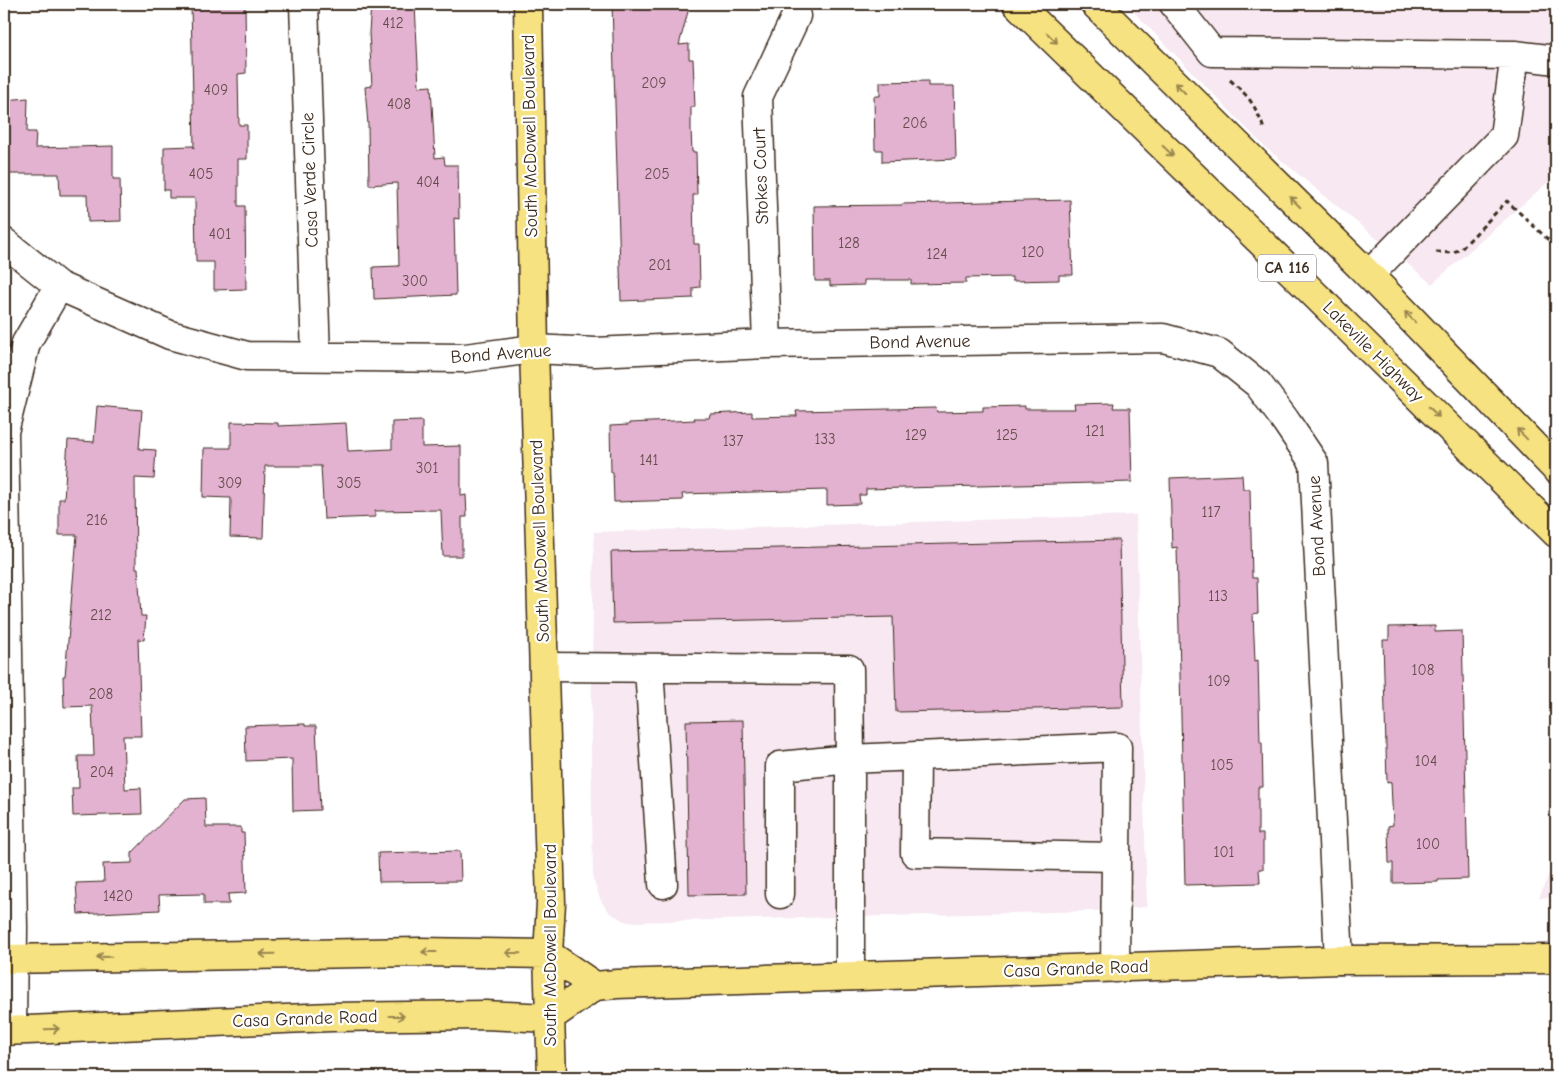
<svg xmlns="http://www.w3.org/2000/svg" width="1560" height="1081" font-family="'Comic Neue',sans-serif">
	<rect width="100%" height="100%" fill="#fff"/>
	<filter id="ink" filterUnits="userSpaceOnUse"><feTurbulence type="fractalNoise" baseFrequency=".02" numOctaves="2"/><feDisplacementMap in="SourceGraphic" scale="10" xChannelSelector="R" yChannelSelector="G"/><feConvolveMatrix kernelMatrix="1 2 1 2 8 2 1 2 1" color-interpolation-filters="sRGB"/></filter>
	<g filter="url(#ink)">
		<path fill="#f7e8f1" d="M 1126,4 L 1556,4 L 1556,175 L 1432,284 L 1264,146 Z
			M 1136,515 L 1147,907 L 1094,911 L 627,922 L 610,913 L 601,901 L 593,879 L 591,747 L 594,532 Z
			M 1556,856 L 1556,897 L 1539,898 Z"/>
		<path fill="#e3b2d1" stroke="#3b2a1e" d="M 191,4 L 245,4 L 246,73 L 238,74 L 239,125 L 247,125 L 247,159 L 238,159 L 238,206 L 245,206 L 246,289 L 214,290 L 214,262 L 196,262 L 195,198 L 169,198 L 169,190 L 164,190 L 164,147 L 193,146 L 194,148 Z
			M 371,4 L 415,4 L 419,87 L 431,86 L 435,158 L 444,157 L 445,165 L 458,165 L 459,219 L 454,218 L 456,295 L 374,299 L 373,267 L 399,266 L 397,183 L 369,185 L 368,125 L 365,87 L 372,86 L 369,32 Z
			M 612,4 L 690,4 L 679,45 L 689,44 L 689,59 L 693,59 L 695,107 L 691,107 L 691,129 L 692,152 L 696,152 L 697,195 L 693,195 L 694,244 L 699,244 L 700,287 L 693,288 L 693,298 L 621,301 Z
			M 928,81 L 928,86 L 954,86 L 956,159 L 882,162 L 882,150 L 875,150 L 874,96 L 880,96 L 880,82 Z
			M 28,98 L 27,132 L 36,132 L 35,148 L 113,146 L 113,179 L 120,179 L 121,221 L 88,222 L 87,195 L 60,195 L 59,174 L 5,174 L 4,100 Z
			M 1070,200 L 1073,275 L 1059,275 L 1059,280 L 1012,281 L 1012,277 L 966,278 L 966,283 L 911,284 L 911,280 L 864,280 L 864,285 L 830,286 L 830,281 L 815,281 L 814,206 L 902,205 L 902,204 Z
			M 1114,403 L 1113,408 L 1130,408 L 1132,482 L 866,489 L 866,495 L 859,495 L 860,504 L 827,505 L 827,490 L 682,494 L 683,500 L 614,502 L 613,472 L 611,472 L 610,426 L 629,425 L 629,423 L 695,420 L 694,418 L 709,418 L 710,414 L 752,412 L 752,417 L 797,416 L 796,411 L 936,408 L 937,412 L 983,411 L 983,407 L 1025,406 L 1025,409 L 1075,409 L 1074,404 Z
			M 97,406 L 142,410 L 139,449 L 156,450 L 154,479 L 135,478 L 136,568 L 138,568 L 141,616 L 146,616 L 144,640 L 138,639 L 141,736 L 123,736 L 125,789 L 141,788 L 142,814 L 73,816 L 72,788 L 79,788 L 78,756 L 94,756 L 92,706 L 64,707 L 63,676 L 65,676 L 77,535 L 59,535 L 59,499 L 64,499 L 68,440 L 94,442 Z
			M 422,421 L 422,447 L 461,446 L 461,496 L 466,495 L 467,517 L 462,517 L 462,556 L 443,556 L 441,510 L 375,511 L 375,517 L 324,519 L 321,466 L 265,466 L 263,538 L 230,537 L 231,498 L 203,497 L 204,448 L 231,448 L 231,422 L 278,423 L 278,426 L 346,423 L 348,451 L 392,449 L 392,422 Z
			M 1242,475 L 1243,489 L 1250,489 L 1252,578 L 1257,578 L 1258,613 L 1253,614 L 1255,661 L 1258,660 L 1260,743 L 1262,743 L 1263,787 L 1258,787 L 1258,834 L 1263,834 L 1263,869 L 1259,869 L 1260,883 L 1185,885 L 1177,547 L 1172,548 L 1170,478 Z
			M 1119,540 L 1123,707 L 896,712 L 893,617 L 613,623 L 611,552 Z
			M 1435,626 L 1435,632 L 1462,631 L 1468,879 L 1438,880 L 1438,882 L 1393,883 L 1393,863 L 1389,863 L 1388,826 L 1393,825 L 1391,782 L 1387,783 L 1383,640 L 1389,640 L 1389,627 Z
			M 743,720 L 746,894 L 689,895 L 686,721 Z
			M 305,724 L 305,726 L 316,726 L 320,810 L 293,811 L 292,759 L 246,761 L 245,726 Z
			M 205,798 L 206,827 L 241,827 L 241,833 L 244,833 L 246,893 L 228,894 L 229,904 L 204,904 L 204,894 L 159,895 L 160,910 L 78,914 L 76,883 L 104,882 L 103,864 L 132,863 L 132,853 L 185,799 Z
			M 460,851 L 461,881 L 379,882 L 378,853 Z"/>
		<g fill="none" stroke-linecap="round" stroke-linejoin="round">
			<defs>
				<path id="minor" d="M 304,4 L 316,356
					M 1174,4 L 1212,52 L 1515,55
					M 4,242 L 59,286 L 170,335 L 247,356 L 465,358 L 534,349 L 595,352 L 767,344 L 1163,338 L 1219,353 L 1258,384 L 1285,420 L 1314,463 L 1339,960
					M 1369,275 L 1504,136 L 1515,55 L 1556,60
					M 767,344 L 758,97 L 796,16
					M 544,667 L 849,669 L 850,759 L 780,766 L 780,894
					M 649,668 L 663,884
					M 916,756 L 915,853 L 1116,857
					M 850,976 L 850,759 L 1117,747 L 1115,968
					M 12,1030 L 13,927 L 4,432 L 26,343 L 59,286"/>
				<path id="major" d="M 528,4 L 534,349 L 551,903 L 548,954 L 552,1077
					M 1017,4 L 1302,282 L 1556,533
					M 1095,4 L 1369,275 L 1556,469
					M 4,959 L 419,952 L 548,954 L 595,986
					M 4,1031 L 331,1017 L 485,1015 L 549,1018 L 595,986 L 617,984 L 1339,960 L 1556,959"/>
			</defs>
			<use href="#minor" stroke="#3b2a1e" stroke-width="31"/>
			<use href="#major" stroke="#3b2a1e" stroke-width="31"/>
			<path stroke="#3b2a1e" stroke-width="3" stroke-dasharray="5 4" stroke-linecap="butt" d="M 1230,80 C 1250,97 1255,105 1264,129
				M 1436,252 L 1451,253 L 1461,249 L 1507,201 L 1556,247"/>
			<use href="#minor" stroke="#fff" stroke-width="28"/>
			<use href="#major" stroke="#f7e281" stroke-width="28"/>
		</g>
		<defs><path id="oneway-shaft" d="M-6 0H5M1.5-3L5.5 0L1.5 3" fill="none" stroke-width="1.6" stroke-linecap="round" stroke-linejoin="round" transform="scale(1.25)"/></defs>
		<g stroke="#998650">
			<use href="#oneway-shaft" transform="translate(1052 38) rotate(44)"/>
			<use href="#oneway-shaft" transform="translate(1180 88) rotate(-135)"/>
			<use href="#oneway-shaft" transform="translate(1168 151) rotate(44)"/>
			<use href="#oneway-shaft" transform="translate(1295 202) rotate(-135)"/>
			<use href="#oneway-shaft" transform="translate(1410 317) rotate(-134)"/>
			<use href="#oneway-shaft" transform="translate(1434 412) rotate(45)"/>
			<use href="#oneway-shaft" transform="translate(1522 434) rotate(-134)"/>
			<use href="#oneway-shaft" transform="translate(429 952) rotate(-180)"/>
			<use href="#oneway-shaft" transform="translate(513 953) rotate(-178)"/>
			<use href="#oneway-shaft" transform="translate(267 954) rotate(179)"/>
			<use href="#oneway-shaft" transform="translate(104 957) rotate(179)"/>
			<use href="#oneway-shaft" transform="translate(397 1016)"/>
			<use href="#oneway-shaft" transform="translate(52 1029) rotate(-2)"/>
		</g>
	</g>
	<g text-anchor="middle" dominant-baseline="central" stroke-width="4.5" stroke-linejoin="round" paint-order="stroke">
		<g font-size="15" fill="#654c4b">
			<text x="393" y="23">412</text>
			<text x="654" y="83">209</text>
			<text x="216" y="90">409</text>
			<text x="399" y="104">408</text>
			<text x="915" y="123">206</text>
			<text x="201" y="174">405</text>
			<text x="657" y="174">205</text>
			<text x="428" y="182">404</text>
			<text x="220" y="234">401</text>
			<text x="849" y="243">128</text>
			<text x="1033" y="252">120</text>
			<text x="937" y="254">124</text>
			<text x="660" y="265">201</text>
			<text x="415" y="281">300</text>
			<text x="1095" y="431">121</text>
			<text x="916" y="435">129</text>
			<text x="1007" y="435">125</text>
			<text x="825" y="439">133</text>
			<text x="733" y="441">137</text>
			<text x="649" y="460">141</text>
			<text x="427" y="468">301</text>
			<text x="230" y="483">309</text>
			<text x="349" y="483">305</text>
			<text x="1211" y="512">117</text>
			<text x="97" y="520">216</text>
			<text x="1218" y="596">113</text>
			<text x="101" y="615">212</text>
			<text x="1423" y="670">108</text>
			<text x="1219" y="681">109</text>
			<text x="101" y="694">208</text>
			<text x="1426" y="761">104</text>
			<text x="1222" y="765">105</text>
			<text x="102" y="772">204</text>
			<text x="1428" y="844">100</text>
			<text x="1224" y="852">101</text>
			<text x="118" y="896">1420</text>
		</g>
		<rect fill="#fff" stroke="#766a62" stroke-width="1" x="1258" y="254.5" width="58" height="27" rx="4"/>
		<g font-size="16" font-weight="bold" fill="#3b2a1e">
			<text x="1287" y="268">CA 116</text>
		</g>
		<g font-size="18" fill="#3b2a1e" stroke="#fff">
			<text transform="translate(530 136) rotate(-91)">South McDowell Boulevard</text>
			<text transform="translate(761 176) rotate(-92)">Stokes Court</text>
			<text transform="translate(310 180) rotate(-92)">Casa Verde Circle</text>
			<text transform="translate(920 342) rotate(-1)">Bond Avenue</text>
			<text transform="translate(1373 352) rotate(45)">Lakeville Highway</text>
			<text transform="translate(501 354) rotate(-4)">Bond Avenue</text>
			<text transform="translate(1317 526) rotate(-93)">Bond Avenue</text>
			<text transform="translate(540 541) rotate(-92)">South McDowell Boulevard</text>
			<text transform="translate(550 945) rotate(-90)">South McDowell Boulevard</text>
			<text transform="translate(1076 969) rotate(-2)">Casa Grande Road</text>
			<text transform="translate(305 1019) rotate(-2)">Casa Grande Road</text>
		</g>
	</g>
	<rect width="1560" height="1081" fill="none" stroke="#fff" stroke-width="20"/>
	<rect x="10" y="10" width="1540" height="1061" fill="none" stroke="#3b2a1e" stroke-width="2" filter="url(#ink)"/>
</svg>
